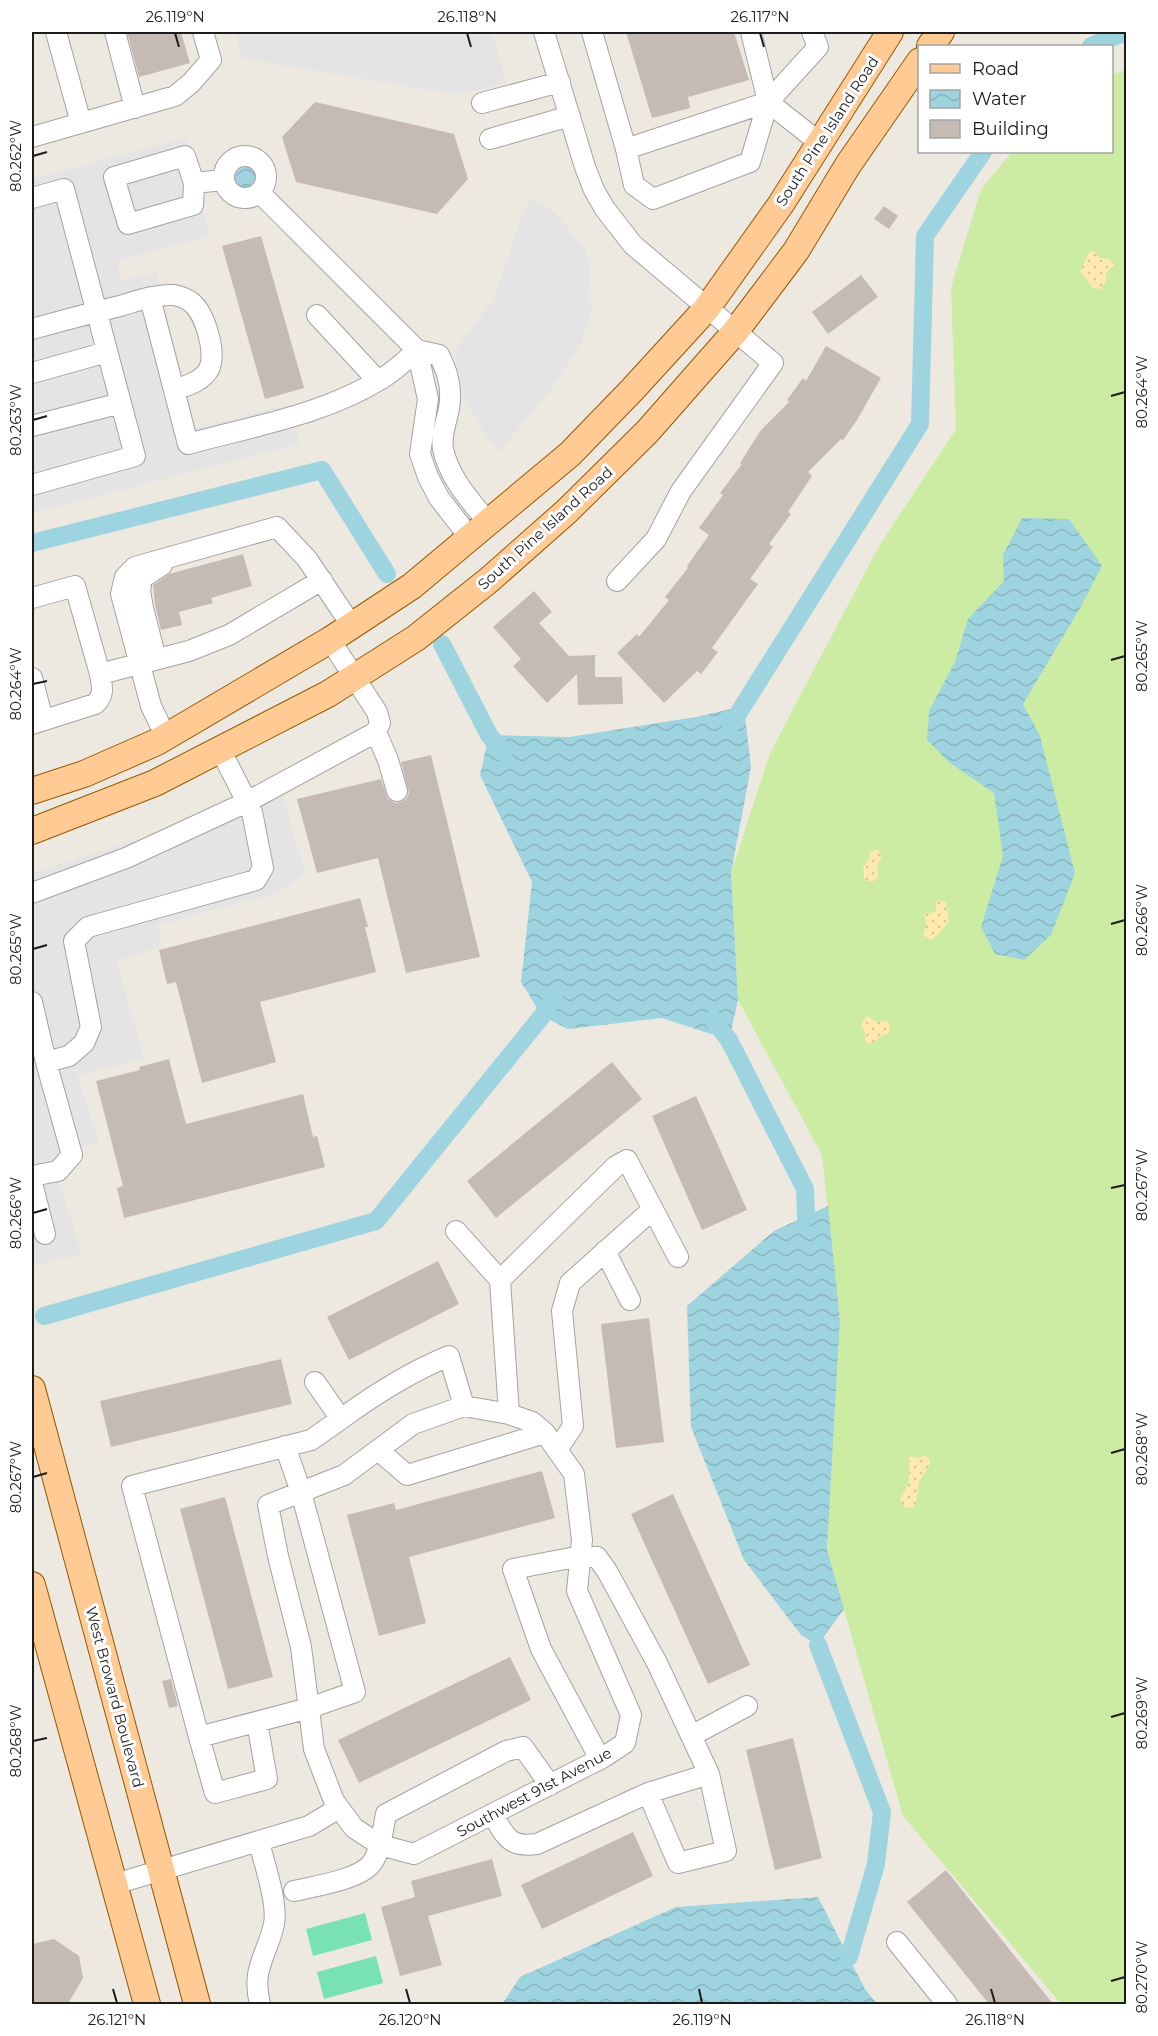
<svg xmlns="http://www.w3.org/2000/svg" width="1158" height="2036" font-family="Montserrat,sans-serif">
	<defs>
		<pattern id="sand-dots" width="8" height="8" patternUnits="userSpaceOnUse" patternTransform="scale(1.5)"><rect width="8" height="8" fill="#ffe9ad"/><path d="M2 2h.1M6 6h.1" fill="none" stroke="#dac794" stroke-width="1.8" stroke-linecap="round"/></pattern>
		<pattern id="water-waves" width="16" height="10" patternUnits="userSpaceOnUse" patternTransform="scale(1.5)"><rect width="16" height="10" fill="#9ed4df"/><path d="M0 5q4-4 8 0t8 0" fill="none" stroke="#88b5bf"/></pattern>
	</defs>
	<rect width="100%" height="100%" fill="#eee9e0"/>
	<path fill="#cbeca2" d="M 1126,70 L 1126,2004 L 1061,2004 L 903,1816 L 827,1550 L 840,1320 L 822,1155 L 738,1000 L 731,873 L 770,753 L 878,548 L 956,429 L 951,288 L 981,189 L 1012,152 L 1112,152 L 1112,74 Z"/>
	<path fill="url(#sand-dots)" d="M 1090,251 L 1094,251 L 1100,258 L 1109,259 L 1115,265 L 1106,272 L 1106,281 L 1101,289 L 1093,288 L 1080,271 Z
		M 877,849 L 882,855 L 877,867 L 878,877 L 874,881 L 867,881 L 864,878 L 863,867 L 868,861 L 870,853 Z
		M 938,900 L 946,902 L 949,922 L 933,939 L 930,939 L 924,936 L 924,932 L 927,925 L 924,914 L 936,912 L 936,902 Z
		M 867,1016 L 877,1022 L 887,1021 L 890,1024 L 889,1032 L 870,1044 L 865,1041 L 865,1033 L 861,1024 Z
		M 925,1455 L 930,1460 L 929,1466 L 919,1482 L 916,1504 L 912,1508 L 908,1509 L 902,1504 L 900,1500 L 909,1482 L 909,1458 L 910,1456 L 918,1458 Z"/>
	<path fill="#79e2b3" d="M 365,1913 L 372,1940 L 313,1956 L 306,1929 Z
		M 376,1956 L 383,1983 L 324,1999 L 317,1972 Z"/>
	<path fill="#e4e4e4" d="M 235,32 L 492,32 L 507,83 L 457,95 L 242,58 Z
		M 186,137 L 209,236 L 117,261 L 122,280 L 156,272 L 196,428 L 290,404 L 300,444 L 32,513 L 32,179 Z
		M 530,198 L 554,212 L 586,251 L 590,272 L 588,300 L 593,307 L 582,342 L 549,392 L 499,452 L 483,431 L 464,396 L 455,351 L 494,299 L 519,222 Z
		M 282,794 L 305,873 L 277,893 L 158,925 L 162,946 L 117,961 L 144,1059 L 77,1075 L 99,1142 L 51,1158 L 82,1254 L 32,1266 L 32,873 Z"/>
	<path fill="url(#water-waves)" d="M235 178a11 11 0 1 1 22 0a11 11 0 1 1-22 0Z
		M 1022,518 L 1069,519 L 1102,566 L 1079,610 L 1023,704 L 1040,736 L 1075,873 L 1051,935 L 1024,960 L 995,954 L 981,927 L 1003,856 L 994,793 L 950,763 L 927,740 L 929,711 L 955,662 L 968,619 L 1004,581 L 1003,555 Z
		M 744,706 L 751,767 L 731,873 L 738,1000 L 729,1040 L 662,1018 L 568,1029 L 542,1016 L 521,982 L 532,882 L 480,775 L 489,735 L 569,737 L 696,717 Z
		M 828,1206 L 840,1320 L 827,1550 L 844,1609 L 818,1645 L 801,1635 L 744,1560 L 691,1427 L 687,1306 L 774,1231 Z
		M 818,1897 L 865,1989 L 877,2004 L 502,2004 L 520,1977 L 676,1907 Z"/>
	<g fill="none" stroke-linecap="round" stroke-linejoin="round">
		<path stroke="#9ed4df" stroke-width="18" d="M 1091,46 L 1126,32
			M 32,543 L 322,470 L 387,574
			M 442,644 L 489,735 L 504,753
			M 731,725 L 920,424 L 925,236 L 983,152
			M 713,1020 L 729,1040 L 805,1189 L 806,1217
			M 44,1316 L 376,1221 L 542,1016 L 554,997
			M 818,1645 L 882,1812 L 876,1864 L 849,1957"/>
	</g>
	<path fill="#c6bab4" d="M 127,32 L 181,32 L 190,63 L 139,77 Z
		M 626,32 L 734,32 L 749,80 L 688,97 L 690,108 L 652,118 Z
		M 315,102 L 454,134 L 468,179 L 437,214 L 296,182 L 282,137 Z
		M 884,206 L 898,216 L 889,229 L 874,219 Z
		M 261,236 L 304,388 L 265,399 L 222,246 Z
		M 861,275 L 878,297 L 828,334 L 812,312 Z
		M 826,346 L 881,378 L 857,420 L 843,440 L 841,439 L 808,472 L 812,476 L 788,512 L 791,514 L 769,544 L 773,547 L 750,579 L 758,584 L 712,648 L 718,652 L 701,674 L 697,671 L 664,703 L 617,653 L 637,634 L 639,637 L 669,600 L 665,597 L 688,568 L 687,566 L 709,535 L 699,528 L 723,495 L 720,493 L 742,464 L 740,463 L 761,430 L 789,402 L 787,400 L 803,378 L 806,381 Z
		M 243,554 L 252,586 L 211,598 L 213,603 L 179,612 L 182,625 L 161,630 L 155,605 L 153,585 L 169,574 Z
		M 534,591 L 552,612 L 539,623 L 569,656 L 597,655 L 595,657 L 595,677 L 622,677 L 623,704 L 578,705 L 577,674 L 547,703 L 513,666 L 521,659 L 493,627 Z
		M 431,755 L 480,957 L 406,973 L 378,858 L 317,873 L 297,799 L 381,779 L 388,799 L 395,803 L 401,802 L 406,799 L 409,793 L 401,762 Z
		M 360,898 L 368,927 L 365,927 L 376,972 L 260,1002 L 276,1062 L 202,1083 L 176,982 L 167,984 L 159,950 Z
		M 169,1059 L 186,1124 L 303,1094 L 313,1137 L 317,1136 L 325,1167 L 124,1218 L 117,1188 L 123,1186 L 96,1081 L 140,1070 L 139,1067 Z
		M 612,1062 L 642,1099 L 496,1218 L 467,1181 Z
		M 696,1096 L 747,1210 L 702,1230 L 652,1116 Z
		M 438,1261 L 459,1304 L 349,1360 L 327,1317 Z
		M 649,1318 L 664,1442 L 616,1448 L 601,1324 Z
		M 281,1359 L 292,1404 L 111,1447 L 100,1401 Z
		M 542,1471 L 555,1518 L 409,1557 L 426,1623 L 379,1636 L 347,1515 L 394,1503 L 396,1510 Z
		M 673,1494 L 750,1665 L 708,1684 L 631,1514 Z
		M 225,1497 L 273,1677 L 228,1689 L 180,1509 Z
		M 510,1657 L 531,1700 L 359,1783 L 338,1740 Z
		M 171,1679 L 178,1706 L 169,1708 L 162,1681 Z
		M 793,1738 L 822,1858 L 775,1870 L 746,1750 Z
		M 633,1832 L 653,1876 L 542,1929 L 521,1885 Z
		M 492,1859 L 502,1896 L 428,1916 L 442,1965 L 400,1976 L 381,1907 L 415,1897 L 411,1881 Z
		M 946,1870 L 1053,2004 L 989,2004 L 907,1902 Z
		M 54,1939 L 79,1956 L 83,1978 L 68,2004 L 32,2004 L 32,1944 Z"/>
	<g fill="none" stroke-linecap="round" stroke-linejoin="round">
		<defs>
			<path id="minor" d="M 56,32 L 81,123
				M 115,32 L 135,108
				M 544,32 L 585,167 L 594,190 L 605,209 L 633,245 L 773,363 L 681,491 L 656,539 L 617,581
				M 592,32 L 626,149 L 768,102 L 820,143
				M 768,102 L 818,47 L 812,32
				M 482,103 L 560,82
				M 32,137 L 175,96 L 191,83 L 211,60 L 203,32
				M 490,139 L 570,116
				M 626,149 L 634,185 L 653,199 L 750,162 L 768,102 L 751,32
				M224 177a21 21 0 1 1 42 0a21 21 0 1 1-42 0Z
				M 194,183 L 193,205 L 128,224 L 114,177 L 185,156 L 194,183 L 223,180
				M 260,193 L 417,350 L 428,399 L 420,454 L 428,477 L 439,498 L 471,539
				M 32,198 L 64,189 L 135,456 L 32,485
				M 150,298 L 188,444 C 253,426 323,415 381,379 C 395,371 406,360 417,350
				M 317,315 L 378,381
				M 32,329 C 61,321 91,313 120,306 C 137,301 156,294 174,295 C 179,296 187,299 191,302 C 205,313 217,353 209,369 C 202,382 186,386 174,390
				M 417,350 L 439,355 C 446,369 451,382 450,399 C 450,415 440,432 443,449 C 449,478 471,501 489,524
				M 32,373 L 107,352
				M 32,426 L 121,403
				M 32,598 L 75,586 L 100,674
				M 156,659 L 143,608 L 140,591 L 142,578 L 162,565
				M 32,678 L 43,720
				M 32,724 L 95,704 C 105,695 102,686 100,674 L 189,651 L 229,635 L 322,580
				M 376,732 L 388,760 L 397,791
				M 166,737 L 151,706 L 121,594 L 125,577 L 135,567 L 277,527 L 307,559 L 352,626
				M 32,893 L 126,858 L 247,802 L 376,732 L 380,723 L 377,712 L 330,640
				M 32,1002 L 46,1062
				M 32,1176 L 58,1171 L 72,1155 L 46,1062 L 69,1056 L 84,1043 L 91,1027 L 74,941 L 88,927 L 256,880 L 263,868 L 252,812 L 220,749
				M 32,1183 L 45,1234
				M 456,1231 L 500,1280 L 509,1414
				M 605,1251 L 630,1300
				M 500,1280 L 616,1166 L 627,1160 L 678,1257
				M 464,1406 L 509,1414 L 532,1422 L 545,1433 L 574,1474 L 582,1540 L 577,1591 L 631,1715 L 625,1743 L 604,1757 L 414,1854 L 380,1845 L 354,1828 L 334,1801 L 314,1749 L 301,1647 L 278,1556 L 268,1505 L 344,1475 L 413,1424 Z
				M 341,1419 C 375,1394 410,1372 449,1356 L 464,1406
				M 285,1446 L 301,1492 L 355,1692 L 309,1708 L 199,1737 L 132,1486 L 311,1440 L 341,1419 L 315,1382
				M 378,1450 L 407,1475 L 545,1433
				M 557,1450 L 573,1426 L 562,1311 L 570,1283 L 653,1209
				M 691,1736 L 747,1706
				M 199,1737 L 215,1793 L 267,1779 L 257,1722
				M 648,1793 L 709,1774
				M 492,1814 C 506,1836 508,1848 537,1844 L 648,1793 L 678,1863 L 726,1851 L 709,1774 L 657,1663 L 607,1571 L 597,1557 L 581,1556 L 513,1569 L 541,1649 L 600,1759
				M 259,1842 C 264,1863 278,1903 274,1924 C 267,1956 251,1968 260,2004
				M 115,1884 L 309,1826 L 339,1808
				M 294,1891 C 315,1886 359,1880 372,1863 C 381,1850 383,1829 386,1814 L 506,1751 L 523,1747 L 550,1785
				M 897,1942 L 947,2004"/>
			<path id="major" d="M 930,46 L 941,32
				M 32,791 L 84,774 L 157,742 L 330,640 L 412,586 L 570,454 L 632,390 L 707,308 L 781,204 L 890,32
				M 32,831 L 155,783 L 328,694 L 416,638 L 489,580 L 567,511 L 647,432 L 735,332 L 796,251 L 848,165 L 920,61
				M 32,1389 L 197,2004
				M 32,1585 L 147,2004"/>
		</defs>
		<use href="#minor" stroke="#a3a3a3" stroke-width="22"/>
		<use href="#major" stroke="#935900" stroke-width="28"/>
		<use href="#minor" stroke="#fff" stroke-width="20"/>
		<use href="#major" stroke="#ffca94" stroke-width="26"/>
	</g>
	<path fill="none" stroke="#1c1c1c" stroke-width="2" d="M 175,33 L 179,47M 467,33 L 471,47M 760,33 L 764,47M 33,156 L 47,152M 1111,396 L 1125,392M 33,420 L 47,416M 1111,660 L 1125,656M 33,684 L 47,681M 1111,924 L 1125,920M 33,949 L 47,945M 1111,1188 L 1125,1185M 33,1213 L 47,1209M 1111,1453 L 1125,1449M 33,1477 L 47,1473M 1111,1717 L 1125,1713M 33,1741 L 47,1738M 1111,1981 L 1125,1977M 113,1989 L 117,2003M 406,1989 L 410,2003M 699,1989 L 702,2003M 991,1989 L 995,2003"/>
	<g text-anchor="middle" dominant-baseline="central" stroke-width="6" stroke-linejoin="round" paint-order="stroke">
		<g font-size="15" fill="#1c1c1c" stroke="#fff">
			<text transform="translate(827 131) rotate(-57)">South Pine Island Road</text>
			<text transform="translate(545 528) rotate(-42)">South Pine Island Road</text>
			<text transform="translate(115 1697) rotate(75)">West Broward Boulevard</text>
			<text transform="translate(534 1792) rotate(-28)">Southwest 91st Avenue</text>
		</g>
	</g>
	<rect width="1158" height="2036" fill="none" stroke="#ffffff" stroke-width="66"/>
	<rect x="918" y="45" width="195" height="108" fill="#ffffff" stroke="#a4a4a4" stroke-width="1.5"/>
	<rect x="930" y="64" width="30" height="9" fill="#ffca94" stroke="#a4a4a4" stroke-width="1.5"/>
	<text x="972" y="75" font-size="18" fill="#1c1c1c">Road</text>
	<rect x="930" y="90" width="30" height="18" fill="url(#water-waves)" stroke="#a4a4a4" stroke-width="1.5"/>
	<text x="972" y="105" font-size="18" fill="#1c1c1c">Water</text>
	<rect x="930" y="120" width="30" height="18" fill="#c6bab4" stroke="#a4a4a4" stroke-width="1.5"/>
	<text x="972" y="135" font-size="18" fill="#1c1c1c">Building</text>
	<rect x="33" y="33" width="1092" height="1970" fill="none" stroke="#1c1c1c" stroke-width="2"/>
	<g font-size="15" text-anchor="middle" fill="#1c1c1c">
		<text x="175" y="22">26.119°N</text>
		<text x="467" y="22">26.118°N</text>
		<text x="760" y="22">26.117°N</text>
		<text transform="translate(16 156) rotate(-90)" y="5">80.262°W</text>
		<text transform="translate(1142 392) rotate(-90)" y="5">80.264°W</text>
		<text transform="translate(16 420) rotate(-90)" y="5">80.263°W</text>
		<text transform="translate(1142 656) rotate(-90)" y="5">80.265°W</text>
		<text transform="translate(16 684) rotate(-90)" y="5">80.264°W</text>
		<text transform="translate(1142 920) rotate(-90)" y="5">80.266°W</text>
		<text transform="translate(16 949) rotate(-90)" y="5">80.265°W</text>
		<text transform="translate(1142 1185) rotate(-90)" y="5">80.267°W</text>
		<text transform="translate(16 1213) rotate(-90)" y="5">80.266°W</text>
		<text transform="translate(1142 1449) rotate(-90)" y="5">80.268°W</text>
		<text transform="translate(16 1477) rotate(-90)" y="5">80.267°W</text>
		<text transform="translate(1142 1713) rotate(-90)" y="5">80.269°W</text>
		<text transform="translate(16 1741) rotate(-90)" y="5">80.268°W</text>
		<text transform="translate(1142 1977) rotate(-90)" y="5">80.270°W</text>
		<text x="117" y="2025">26.121°N</text>
		<text x="410" y="2025">26.120°N</text>
		<text x="702" y="2025">26.119°N</text>
		<text x="995" y="2025">26.118°N</text>
	</g>
</svg>
